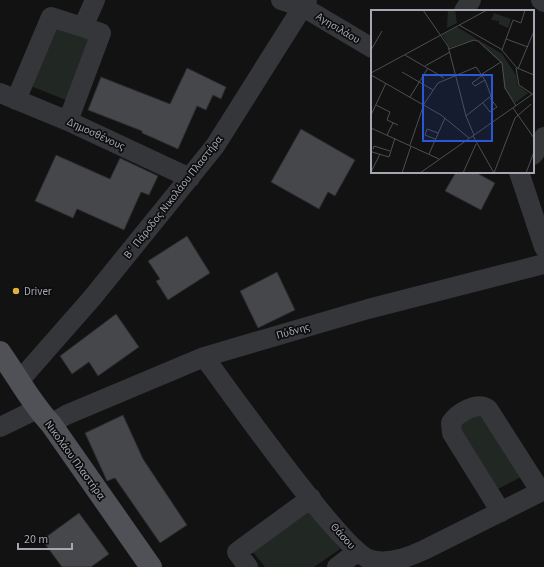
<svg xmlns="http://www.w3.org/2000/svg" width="544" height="567" font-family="'Source Sans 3',sans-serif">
	<rect width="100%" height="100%" fill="#121213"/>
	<path fill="#212722" d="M 57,13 L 94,28 L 66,100 L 28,85 Z
		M 481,404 L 525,475 L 498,489 L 454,418 Z
		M 306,504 L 340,549 L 314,567 L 265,567 L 247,545 Z"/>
	<path fill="#46474b" stroke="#2c2c2f" d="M 187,68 L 226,87 L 221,99 L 213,95 L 206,110 L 197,106 L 178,149 L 142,133 L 142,131 L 88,110 L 101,77 L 170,104 Z
		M 301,129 L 355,160 L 335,196 L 328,192 L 319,209 L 271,182 Z
		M 56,155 L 110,179 L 120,158 L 158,176 L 149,195 L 141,192 L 124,230 L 77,209 L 73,218 L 35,201 Z
		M 456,172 L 475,172 L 495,183 L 481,210 L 445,191 Z
		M 187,236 L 210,273 L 168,300 L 156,281 L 160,279 L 148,261 Z
		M 277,272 L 295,310 L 258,328 L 240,291 Z
		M 116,314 L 139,347 L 98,376 L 89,362 L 72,374 L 60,356 Z
		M 123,415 L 143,459 L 187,525 L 160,543 L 115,478 L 107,481 L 85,433 Z
		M 79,513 L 109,554 L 91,567 L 62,567 L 42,540 Z"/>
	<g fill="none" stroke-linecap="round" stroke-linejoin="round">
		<path stroke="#35363a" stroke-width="20" d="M 281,0 L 303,7 L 372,48
			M 541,0 L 544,2
			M 464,11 L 471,0
			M 83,27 L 95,0
			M 0,93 L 68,121 L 190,178
			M 16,100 L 51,17 L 101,33 L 68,121
			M 533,155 L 544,137
			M 519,172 L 544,247
			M 204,357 C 229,390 342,552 371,560 C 389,565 409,557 424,550 L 544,490
			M 20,380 L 92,298 L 215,146 L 307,0
			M 51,424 L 66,415 L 204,357 L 368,309 L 544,264
			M 0,427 L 37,409
			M 501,512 L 452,433 L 451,423 C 457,413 477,401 488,409 L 541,492
			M 248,567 L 237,552 L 311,498
			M 337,567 L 357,552"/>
		<path stroke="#505156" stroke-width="22" d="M 0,352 C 17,376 31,403 51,424 L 151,567"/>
	</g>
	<circle fill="#deb13f" stroke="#0d0d0e" stroke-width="1.5" cx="16" cy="291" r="4"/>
	<g text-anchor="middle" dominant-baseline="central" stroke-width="3.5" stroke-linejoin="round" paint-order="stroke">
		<g font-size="11" fill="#a5a8b2" stroke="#0d0d0e">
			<text transform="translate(338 28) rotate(31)">Αγησιλάου</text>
			<text transform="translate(96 134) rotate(25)">Δημοσθένους</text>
			<text transform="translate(173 197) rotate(-52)">Β΄ Πάροδος Νικολάου Πλαστήρα</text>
			<text transform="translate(293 331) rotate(-16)">Πύδνης</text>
			<text transform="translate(75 460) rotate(54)">Νικολάου Πλαστήρα</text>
			<text transform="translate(343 536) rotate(48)">Θάσου</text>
		</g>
		<g font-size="11" fill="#a5a8b2" stroke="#0d0d0e" text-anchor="start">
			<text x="24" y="291">Driver</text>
		</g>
	</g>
	<g transform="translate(371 10)">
		<rect width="163" height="163" fill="#121213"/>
		<path d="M 77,0 L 84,0 L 86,13 L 76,18 ZM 123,3 L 140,9 L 137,18 L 128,14 L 128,11 L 120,10 ZM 86,17 L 131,44 L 145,65 L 147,75 L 157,83 L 144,93 L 133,78 L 131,54 L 105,29 L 79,38 L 71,25 Z" fill="#212722"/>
		<path fill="none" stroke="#4d4e53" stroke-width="1" d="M 52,0 L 77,36 L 95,106 L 103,125M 88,15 L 130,39 L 146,58 L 163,65M 135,29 L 157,37M 78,39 L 103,30 L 107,31 L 131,53 L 134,78 L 145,96M 0,40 L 11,21M 131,40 L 142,10 L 150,13 L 154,0M 34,45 L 73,68M 54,56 L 79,42M 145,58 L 148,75 L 161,84M 147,59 L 163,21M 31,62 L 62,80M 0,63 L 116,0M 111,64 L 130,52M 0,65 L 70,105 L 98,128M 112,65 L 101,73 L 104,76 L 114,70M 39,87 L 57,58M 112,93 L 119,102 L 123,99 L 126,97 L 119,88M 5,95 L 19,102 L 16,110 L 27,115M 142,98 L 163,128M 0,105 L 15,73M 0,118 L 68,149M 16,125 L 22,113M 102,126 L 123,163M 64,129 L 54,125 L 56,119 L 67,123M 39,135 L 53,94 L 67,73 L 105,57 L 114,70 L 120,86 L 95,106M 0,139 L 1,142 L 18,147 L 24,128M 2,139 L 3,136 L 19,141M 58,144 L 74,108M 0,162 L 9,144M 31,163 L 40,136M 49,163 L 163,83M 92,163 L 105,134M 123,163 L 144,108 L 160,94M 155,163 L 163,142"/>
		<path fill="#2b57d4" fill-opacity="0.15" stroke="#2b57d4" stroke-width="2" d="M 52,65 L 121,65 L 121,131 L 52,131 Z"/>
		<rect width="163" height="163" fill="none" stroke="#a5a8b2" stroke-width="2"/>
	</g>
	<path d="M18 543v6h54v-6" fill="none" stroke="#a5a8b2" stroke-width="2"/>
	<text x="24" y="543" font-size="12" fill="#a5a8b2" stroke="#0d0d0e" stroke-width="3" paint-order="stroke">20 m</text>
</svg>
